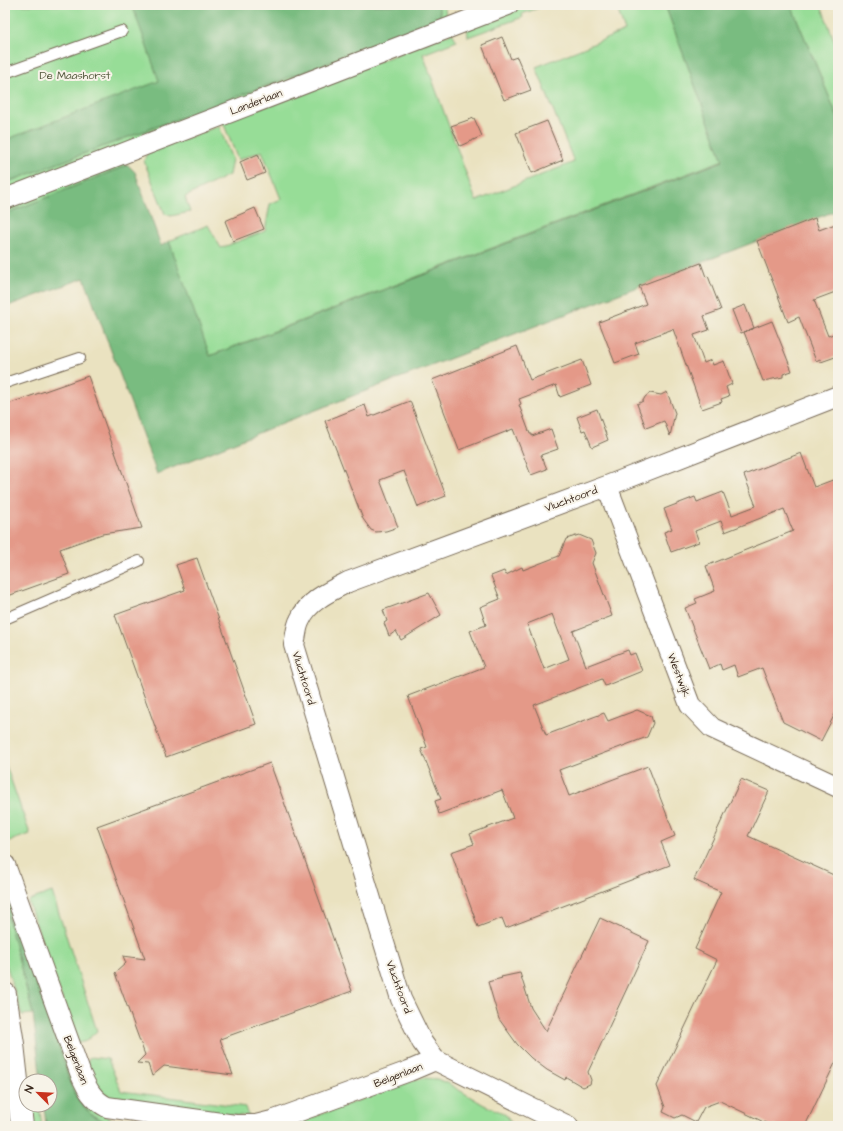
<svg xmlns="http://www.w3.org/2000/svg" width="843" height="1131" font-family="'Architects Daughter',sans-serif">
	<rect width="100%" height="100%" fill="#f7f3e8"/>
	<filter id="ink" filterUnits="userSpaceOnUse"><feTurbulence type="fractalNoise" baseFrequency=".025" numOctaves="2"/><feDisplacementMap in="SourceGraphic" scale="8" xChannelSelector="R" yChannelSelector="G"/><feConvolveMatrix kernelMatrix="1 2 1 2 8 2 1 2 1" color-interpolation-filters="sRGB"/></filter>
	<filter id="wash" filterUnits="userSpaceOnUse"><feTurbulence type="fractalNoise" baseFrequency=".012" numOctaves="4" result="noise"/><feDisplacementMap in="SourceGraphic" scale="16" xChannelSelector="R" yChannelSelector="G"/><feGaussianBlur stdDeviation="0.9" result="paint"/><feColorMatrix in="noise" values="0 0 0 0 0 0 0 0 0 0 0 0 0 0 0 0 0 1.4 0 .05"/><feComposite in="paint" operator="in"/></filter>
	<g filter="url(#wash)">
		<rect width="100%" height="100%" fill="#eae2c0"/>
		<path fill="#97dd97" stroke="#69845a" d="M 5,5 L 415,5 L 5,178 Z
			M 438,5 L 444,5 L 447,18 L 445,24 L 5,194 L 5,183 L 432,24 L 441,17 Z
			M 522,5 L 546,5 L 522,14 L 523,17 L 468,37 L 467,26 Z
			M 616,5 L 665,5 L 723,160 L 209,356 L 169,241 L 208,225 L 221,248 L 265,231 L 270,204 L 281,199 L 262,151 L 238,160 L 223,122 L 452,33 L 457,41 L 423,54 L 476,201 L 574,162 L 536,67 L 625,31 Z
			M 791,5 L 821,5 L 838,51 L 838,118 Z
			M 219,126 L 232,159 L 229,175 L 185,197 L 190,212 L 171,216 L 165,214 L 144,161 L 147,153 Z
			M 120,162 L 128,165 L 5,214 L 5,204 Z
			M 5,763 L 30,834 L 7,842 L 5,840 Z
			M 5,885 L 82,1097 C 90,1108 99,1114 112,1119 L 114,1126 L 109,1126 L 108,1123 L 92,1115 L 79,1102 L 71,1086 L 59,1046 L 5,900 Z
			M 52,892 L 97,1031 L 86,1041 L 83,1042 L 78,1043 L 28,902 L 30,900 Z
			M 5,907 L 33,1014 L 22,1015 L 5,961 Z
			M 5,1033 L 15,1126 L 5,1126 Z
			M 90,1057 L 108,1059 L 121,1091 L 246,1107 L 249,1116 L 230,1115 L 109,1099 L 95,1086 L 85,1065 Z
			M 424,1078 L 437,1079 L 449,1084 L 484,1105 L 501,1112 L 507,1116 L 513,1126 L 285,1126 L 300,1122 L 412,1081 Z
			M 27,1105 L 39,1105 L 42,1126 L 27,1126 Z"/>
		<path fill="#79bc80" stroke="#5a734f" d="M 132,5 L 438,5 L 441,17 L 432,24 L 5,183 L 5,140 L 159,81 Z
			M 665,5 L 791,5 L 838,118 L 838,210 L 290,420 L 157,474 L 84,278 L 5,307 L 5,214 L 128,165 L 135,172 L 161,246 L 169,241 L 210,356 L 723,161 Z
			M 5,900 L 59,1046 L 71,1086 L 79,1102 L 92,1115 L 108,1123 L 109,1126 L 46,1126 L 44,1105 L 50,1105 L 50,1081 L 41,1081 L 33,1014 L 5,907 Z"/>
		<g id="blocks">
			<path fill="#e49988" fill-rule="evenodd" d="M 502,37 L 511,59 L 517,57 L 531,90 L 504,100 L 482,45 Z
				M 474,118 L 482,136 L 460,146 L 451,126 Z
				M 547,121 L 563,160 L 532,173 L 516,133 Z
				M 258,154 L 265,173 L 247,180 L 240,162 Z
				M 255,208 L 264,229 L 233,241 L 225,221 Z
				M 815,218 L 819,230 L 838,223 L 838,291 L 814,300 L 828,336 L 838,332 L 838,356 L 821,362 L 820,359 L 816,361 L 799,317 L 788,322 L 757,241 Z
				M 701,263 L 706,277 L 708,276 L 721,310 L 704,316 L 709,330 L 694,335 L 704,363 L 711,360 L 713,365 L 724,361 L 732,384 L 726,387 L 729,396 L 721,399 L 722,402 L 702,409 L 673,329 L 635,343 L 639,354 L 615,363 L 599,322 L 646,304 L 639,286 Z
				M 745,305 L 754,328 L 741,333 L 732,310 Z
				M 772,321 L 792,371 L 783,374 L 783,377 L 763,381 L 744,332 Z
				M 517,346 L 530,380 L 582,360 L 591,385 L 560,397 L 556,385 L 519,399 L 521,404 L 519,405 L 530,434 L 532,434 L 532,436 L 551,429 L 558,449 L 541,455 L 547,469 L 531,475 L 513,429 L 459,450 L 432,380 Z
				M 88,376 L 142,528 L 102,534 L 60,549 L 69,574 L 5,597 L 5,405 Z
				M 667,392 L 675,413 L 670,436 L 664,421 L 646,428 L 637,404 L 643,401 L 645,397 L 650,393 L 661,395 Z
				M 410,401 L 446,496 L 418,507 L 404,471 L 380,480 L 398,527 L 386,531 L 376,532 L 371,530 L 363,519 L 325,421 L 365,405 L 369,417 Z
				M 597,409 L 608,440 L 592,447 L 585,430 L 582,431 L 577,417 Z
				M 801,453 L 814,487 L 838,478 L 838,708 L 821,741 L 783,722 L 762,668 L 738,677 L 734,665 L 722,670 L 720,664 L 709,669 L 685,608 L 697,603 L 695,599 L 715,591 L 706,566 L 793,531 L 784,509 L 725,532 L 721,521 L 695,531 L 699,542 L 671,552 L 664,532 L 672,529 L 664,509 L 695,497 L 697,502 L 723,492 L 732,515 L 756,506 L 744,475 Z
				M 579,535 L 591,540 L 596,553 L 592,563 L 612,616 L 573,631 L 586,666 L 628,650 L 630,655 L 635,653 L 642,671 L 605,686 L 602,679 L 534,705 L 546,735 L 604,713 L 608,721 L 637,710 L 651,716 L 653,723 L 647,737 L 559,770 L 569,796 L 648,766 L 675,836 L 661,842 L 670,865 L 506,928 L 502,918 L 478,927 L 451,852 L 474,844 L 470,834 L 513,818 L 502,790 L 439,814 L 435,801 L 441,799 L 421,749 L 427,747 L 408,696 L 484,667 L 470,631 L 486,625 L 480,607 L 500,599 L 491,576 L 504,571 L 506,575 L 522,567 L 523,570 L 559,556 L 566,539 ZM 552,614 L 569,659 L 544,669 L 527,624 Z
				M 197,558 L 256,724 L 166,757 L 115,615 L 185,590 L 176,565 Z
				M 429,593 L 441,615 L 401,640 L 396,631 L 389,636 L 384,623 L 387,621 L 383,610 Z
				M 270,763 L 352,991 L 220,1039 L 233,1075 L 164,1066 L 152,1076 L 148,1064 L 137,1063 L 145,1055 L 115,973 L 126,963 L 123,956 L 145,959 L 97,826 Z
				M 741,779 L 769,791 L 748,836 L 838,877 L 838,1057 L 805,1126 L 772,1126 L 720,1101 L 704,1107 L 696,1122 L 682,1115 L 675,1118 L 663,1112 L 665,1107 L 657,1086 L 717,960 L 695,949 L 721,892 L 694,880 Z
				M 600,918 L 649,941 L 588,1072 L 591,1080 L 590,1084 L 583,1087 L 566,1077 L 565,1080 L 547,1070 L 531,1058 L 517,1044 L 499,1019 L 488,982 L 502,978 L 501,977 L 520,973 L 531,1008 L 546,1031 Z"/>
		</g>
	</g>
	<g filter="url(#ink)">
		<use href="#blocks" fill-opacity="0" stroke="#786a57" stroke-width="1"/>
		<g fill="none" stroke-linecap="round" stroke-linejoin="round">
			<defs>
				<path id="lane" d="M 5,73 L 122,31
					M 5,383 L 80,358
					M 5,619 L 139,561"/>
				<path id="street" d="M 5,199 L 508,5
					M 607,486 L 690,705 L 712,728 L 838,787
					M 5,865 L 81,1075 C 87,1089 93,1100 107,1107 L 235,1125 L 256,1125 L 272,1121 L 409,1071 L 435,1060
					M 568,1126 L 435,1060 L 422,1042 L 401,999 L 294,645 C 296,637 296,627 300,620 C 308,601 330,591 348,582 L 607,486 L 838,396"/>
				<path id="primary" d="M 5,994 L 13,1044 L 22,1126"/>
			</defs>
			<use href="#lane" stroke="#786a57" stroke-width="12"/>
			<use href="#street" stroke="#786a57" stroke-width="22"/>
			<use href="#primary" stroke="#786a57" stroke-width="24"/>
			<use href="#lane" stroke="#fff" stroke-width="10"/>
			<use href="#street" stroke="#fff" stroke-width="20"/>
			<use href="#primary" stroke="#fff" stroke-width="22"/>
		</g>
	</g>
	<g text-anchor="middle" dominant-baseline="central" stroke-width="4" stroke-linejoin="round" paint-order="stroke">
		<g font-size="11" fill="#52573c" stroke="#f7f3e8">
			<text x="75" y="75">De Maashorst</text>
		</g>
		<g font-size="11" fill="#3b2a1e" stroke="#f7f3e8">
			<text transform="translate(256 102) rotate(-21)">Landerlaan</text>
			<text transform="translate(571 499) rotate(-20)">Vluchtoord</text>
			<text transform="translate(679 675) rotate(69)">Westwijk</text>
			<text transform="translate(304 678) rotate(73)">Vluchtoord</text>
			<text transform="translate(399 987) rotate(70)">Vluchtoord</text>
			<text transform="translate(76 1060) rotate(69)">Belgenlaan</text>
			<text transform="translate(398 1075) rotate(-21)">Belgenlaan</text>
		</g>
	</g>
	<rect width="843" height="1131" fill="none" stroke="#f7f3e8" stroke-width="20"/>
	<g transform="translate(38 1093) rotate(294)"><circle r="19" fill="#f7f3e8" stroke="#aca397"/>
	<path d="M0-3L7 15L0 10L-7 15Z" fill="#c8321e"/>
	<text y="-6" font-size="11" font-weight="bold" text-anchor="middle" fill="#3b2a1e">N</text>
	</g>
</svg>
